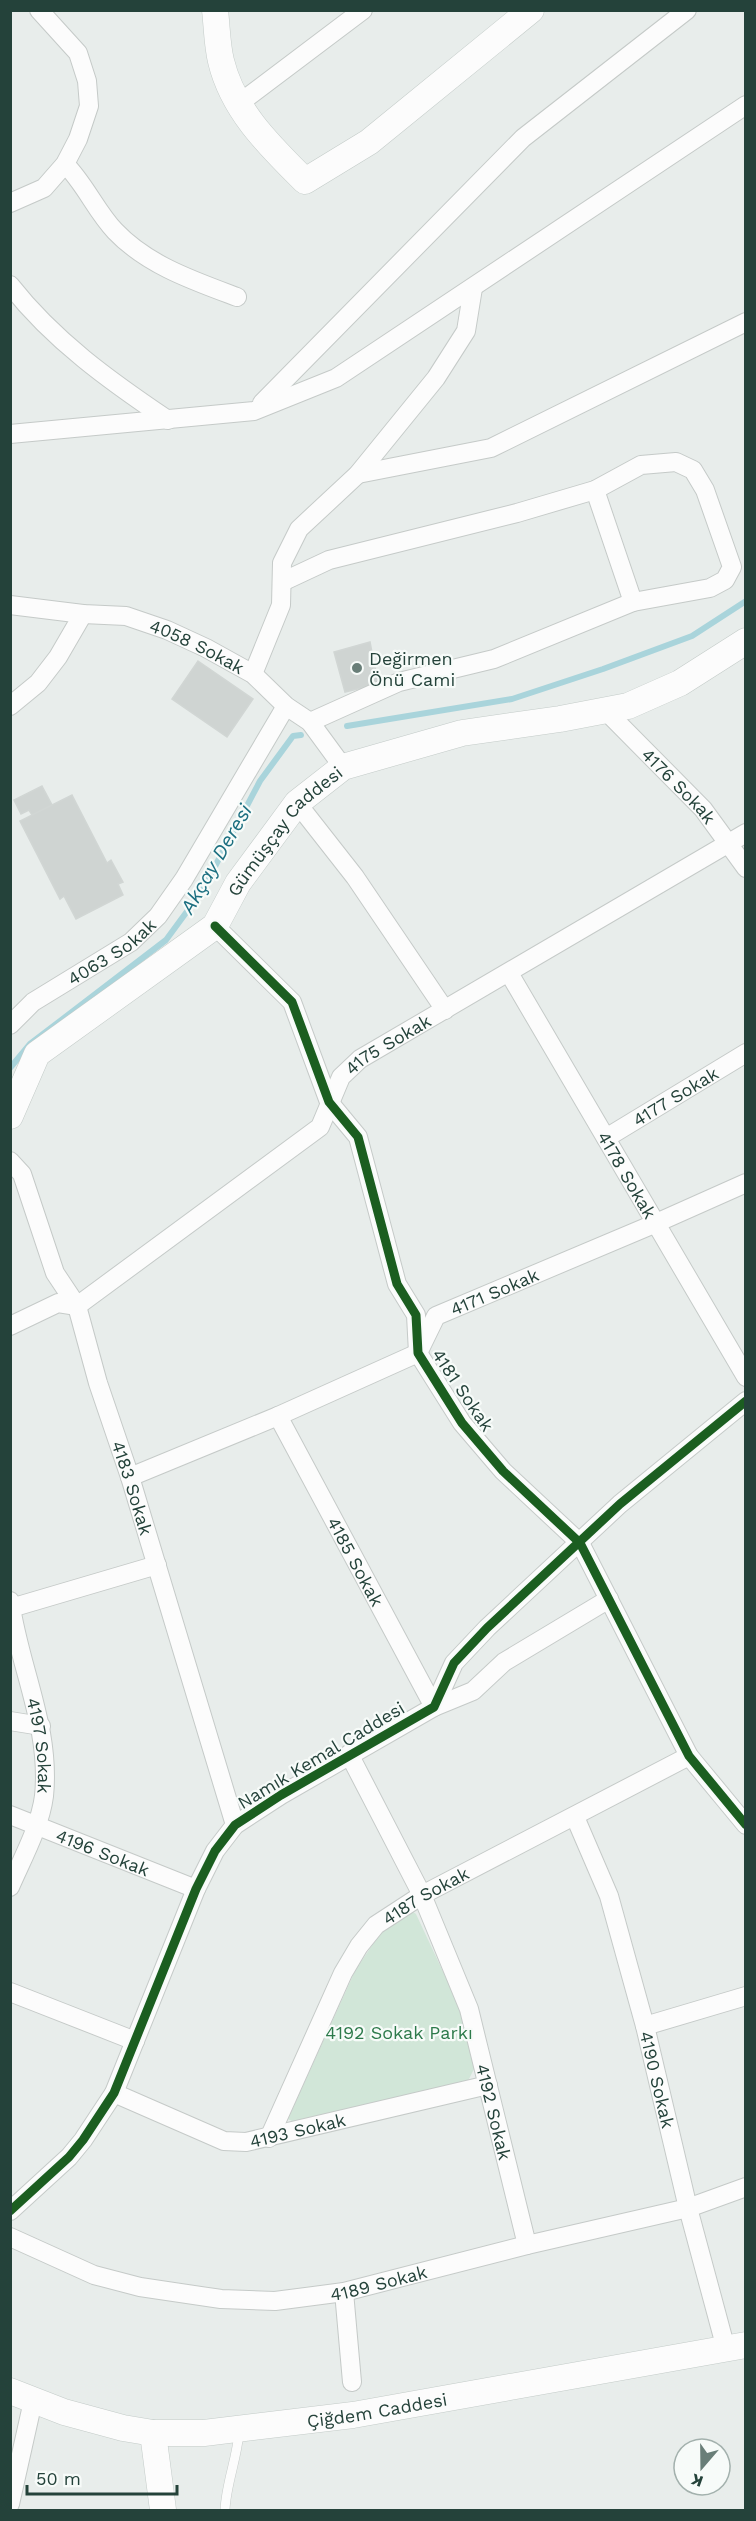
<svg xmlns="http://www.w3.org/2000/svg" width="756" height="2521" font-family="'Work Sans',sans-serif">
	<rect width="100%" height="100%" fill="#e8edeb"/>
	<path fill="#d1e6d8" d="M 413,1912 L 416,1914 L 460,2008 L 474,2069 L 468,2081 L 297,2124 L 288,2119 L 355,1971 L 381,1932 Z"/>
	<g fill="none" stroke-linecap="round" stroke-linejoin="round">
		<path stroke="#a9d4db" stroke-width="6" d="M 347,726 L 512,699 L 603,669 L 692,636 L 746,601
			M 10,1068 L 30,1044 L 166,940 L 202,891 L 260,781 L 293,736 L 301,735"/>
	</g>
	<path fill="#cfd4d2" stroke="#d1d6d4" stroke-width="1.5" d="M 370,642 L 378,684 L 345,692 L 334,652 Z
		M 198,661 L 253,699 L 227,737 L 172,699 Z
		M 42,786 L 52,805 L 32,815 L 29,810 L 21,814 L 14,800 Z
		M 72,795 L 107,863 L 111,860 L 123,882 L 118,884 L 123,895 L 76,919 L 64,896 L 60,899 L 20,821 Z"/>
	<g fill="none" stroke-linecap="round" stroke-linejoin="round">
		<defs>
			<path id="lane" d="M 225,2510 C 226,2484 237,2459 239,2432"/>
			<g id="street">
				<path d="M 237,105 L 363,10"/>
				<path d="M 65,164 C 85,184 96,211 115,231 C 147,265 194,281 237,297"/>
				<path d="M 10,203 L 44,188 L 65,164 L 78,139 L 89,106 L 87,81 L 78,53 L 39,10"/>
				<path d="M 10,285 C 54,341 110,381 168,420"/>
				<path d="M 262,403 L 523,138 L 687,10"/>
				<path d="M 10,434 L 254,411 L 336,378 L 746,105"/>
				<path d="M 358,474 L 491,448 L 746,322"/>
				<path d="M 595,490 L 633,602"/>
				<path d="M 282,582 L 329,560 L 517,513 L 595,490 L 641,465 L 676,462 L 693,470 L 705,490 L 732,567 L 725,580 L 710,588 L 633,602 L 494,659 L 399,682 L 310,722"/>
				<path id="s1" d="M 10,605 L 83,614 L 126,616 L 167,630 L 206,648 L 253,674 L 286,706 L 310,722 L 343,767"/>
				<path d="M 253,674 L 281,605 L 282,563 L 299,529 L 358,474 L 436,378 L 466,331 L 473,288"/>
				<path d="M 10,706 L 38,683 L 58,657 L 83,614"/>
				<path id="s2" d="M 605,710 L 703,809 L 746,868"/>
				<path d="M 297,803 L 355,877 L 445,1010"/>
				<path d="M 215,926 L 292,1002 L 329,1102 L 358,1137 L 397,1284 L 416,1315 L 418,1353 L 462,1423 L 503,1471 L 580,1543 L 689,1756 L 746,1825"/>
				<path id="s3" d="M 509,973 L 746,1377"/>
				<path id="s4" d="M 10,1025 L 33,1002 L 131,942 L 158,916 L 184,879 L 286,706"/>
				<path id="s5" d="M 606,1138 L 746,1053"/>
				<path id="s6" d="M 10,1161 L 22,1174 L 55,1273 L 77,1306 L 98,1383 L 130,1477 L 235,1825"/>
				<path id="s7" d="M 10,1326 L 58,1303 L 77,1306 L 320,1127 L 341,1077 L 360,1059 L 746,833"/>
				<path id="s8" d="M 278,1416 L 434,1707 L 473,1691 L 504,1662 L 609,1599"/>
				<path id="s9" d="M 130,1477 L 278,1416 L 418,1353 L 436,1316 L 654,1224 L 746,1183"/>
				<path id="s10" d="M 10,1601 C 19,1667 51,1727 44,1796 C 40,1827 22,1859 10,1887"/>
				<path d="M 11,1608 L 157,1565"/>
				<path d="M 10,1721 L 41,1726"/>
				<path id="s11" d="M 349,1754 L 422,1895 L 469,2009 L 527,2245"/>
				<path id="s12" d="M 10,1815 L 196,1889"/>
				<path id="s13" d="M 575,1817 L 609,1896 L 645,2026 L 688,2208 L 726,2349"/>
				<path d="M 10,1992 L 135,2041"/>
				<path d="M 645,2026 L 746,1996"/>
				<path id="s14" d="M 114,2093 L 224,2141 L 246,2142 L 488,2085"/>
				<path id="s15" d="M 269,2138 L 343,1973 L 359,1946 L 376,1925 L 422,1895 L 689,1756"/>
				<path d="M 10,2211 L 69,2157 L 83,2140 L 114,2093 L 196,1889 L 215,1851 L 235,1825 L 281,1795 L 434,1707 L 454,1663 L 487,1628 L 620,1504 L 746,1401"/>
				<path id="s16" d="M 10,2237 L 94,2275 L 140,2287 L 221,2299 L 275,2301 L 344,2292 L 527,2245 L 688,2208 L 746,2187"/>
				<path d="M 344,2292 L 352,2382"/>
				<path d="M 10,2504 L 33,2401"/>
			</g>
			<g id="secondary">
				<path d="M 215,10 C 217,27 217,45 221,61 C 233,111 270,146 305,181 L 369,142 L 531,10"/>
				<path id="s17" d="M 10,1116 L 37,1054 L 215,926 L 238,883 L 297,803 L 343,767 L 462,733 L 560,719 L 628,706 L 680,683 L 746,641"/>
				<path id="s18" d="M 10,2391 L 64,2412 L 123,2428 L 153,2433 L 204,2433 L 353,2415 L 746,2345"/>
				<path d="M 153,2433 L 163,2510"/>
			</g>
		</defs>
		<use href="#lane" stroke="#c5cac8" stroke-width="10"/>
		<use href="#street" stroke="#c5cac8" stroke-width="20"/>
		<use href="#secondary" stroke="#c3cbc8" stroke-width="27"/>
		<use href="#lane" stroke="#fcfcfc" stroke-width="9"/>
		<use href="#street" stroke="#fcfcfc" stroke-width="18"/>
		<use href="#secondary" stroke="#fcfcfc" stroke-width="26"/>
		<defs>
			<path id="cycleway" d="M 215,926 L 292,1002 L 329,1102 L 358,1137 L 397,1284 L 416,1315 L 418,1353 L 462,1423 L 503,1471 L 580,1543 L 689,1756 L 746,1825
				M 10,2211 L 69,2157 L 83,2140 L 114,2093 L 196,1889 L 215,1851 L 235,1825 L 281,1795 L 434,1707 L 454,1663 L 487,1628 L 620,1504 L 746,1401"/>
		</defs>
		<use href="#cycleway" stroke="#f7fbf9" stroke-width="13"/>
		<use href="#cycleway" stroke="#1b5e20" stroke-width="9"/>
	</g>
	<circle fill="#697e78" stroke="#f7fbf9" stroke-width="2" cx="357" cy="668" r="6"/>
	<g text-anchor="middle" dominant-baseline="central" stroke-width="4.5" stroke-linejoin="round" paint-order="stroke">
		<g font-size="18" fill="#24423a" stroke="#f7fbf9">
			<text stroke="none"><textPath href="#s1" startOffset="194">4058 Sokak</textPath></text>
			<text stroke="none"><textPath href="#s2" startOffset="106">4176 Sokak</textPath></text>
			<text stroke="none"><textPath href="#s17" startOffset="406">Gümüşçay Caddesi</textPath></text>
			<text stroke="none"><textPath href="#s4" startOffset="126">4063 Sokak</textPath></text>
			<text stroke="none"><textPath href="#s7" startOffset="486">4175 Sokak</textPath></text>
			<text stroke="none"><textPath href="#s5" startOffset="81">4177 Sokak</textPath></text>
			<text stroke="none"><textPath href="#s3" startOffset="234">4178 Sokak</textPath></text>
			<text stroke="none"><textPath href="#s9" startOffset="418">4171 Sokak</textPath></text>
			<text transform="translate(463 1390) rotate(56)">4181 Sokak</text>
			<text stroke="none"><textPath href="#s6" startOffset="352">4183 Sokak</textPath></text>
			<text stroke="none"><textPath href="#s8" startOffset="165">4185 Sokak</textPath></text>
			<text stroke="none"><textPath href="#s10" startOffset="148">4197 Sokak</textPath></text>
			<text transform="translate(321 1755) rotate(-31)">Namık Kemal Caddesi</text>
			<text stroke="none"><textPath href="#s12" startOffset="100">4196 Sokak</textPath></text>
			<text stroke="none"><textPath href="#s15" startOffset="297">4187 Sokak</textPath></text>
			<text stroke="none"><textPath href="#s13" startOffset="276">4190 Sokak</textPath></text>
			<text stroke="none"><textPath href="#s11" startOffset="388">4192 Sokak</textPath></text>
			<text stroke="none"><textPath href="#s14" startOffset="195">4193 Sokak</textPath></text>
			<text stroke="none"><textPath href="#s16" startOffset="381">4189 Sokak</textPath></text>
			<text stroke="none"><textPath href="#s18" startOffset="375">Çiğdem Caddesi</textPath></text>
		</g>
		<g font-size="18" fill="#24423a" stroke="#f7fbf9" text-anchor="start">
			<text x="369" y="658">Değirmen<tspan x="369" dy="21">Önü Cami</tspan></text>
		</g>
		<g font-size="18" fill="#2d7a4b" stroke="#f7fbf9">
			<text x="399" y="2032">4192 Sokak Parkı</text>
		</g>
		<g font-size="20" font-style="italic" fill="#1c6f80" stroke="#f7fbf9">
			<text transform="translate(216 859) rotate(-60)">Akçay Deresi</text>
		</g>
	</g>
	<rect width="756" height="2521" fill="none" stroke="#24423a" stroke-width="24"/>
	<g transform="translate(702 2467) rotate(200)"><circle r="28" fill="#f7fbf9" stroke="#a3b1ad" stroke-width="1.5"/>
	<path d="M0-4.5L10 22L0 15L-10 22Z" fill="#697e78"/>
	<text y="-9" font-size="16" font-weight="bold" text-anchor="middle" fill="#24423a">K</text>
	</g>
	<path d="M27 2485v9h150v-9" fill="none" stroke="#24423a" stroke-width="3"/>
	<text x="36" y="2485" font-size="18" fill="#24423a" stroke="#f7fbf9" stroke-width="4.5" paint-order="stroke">50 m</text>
</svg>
